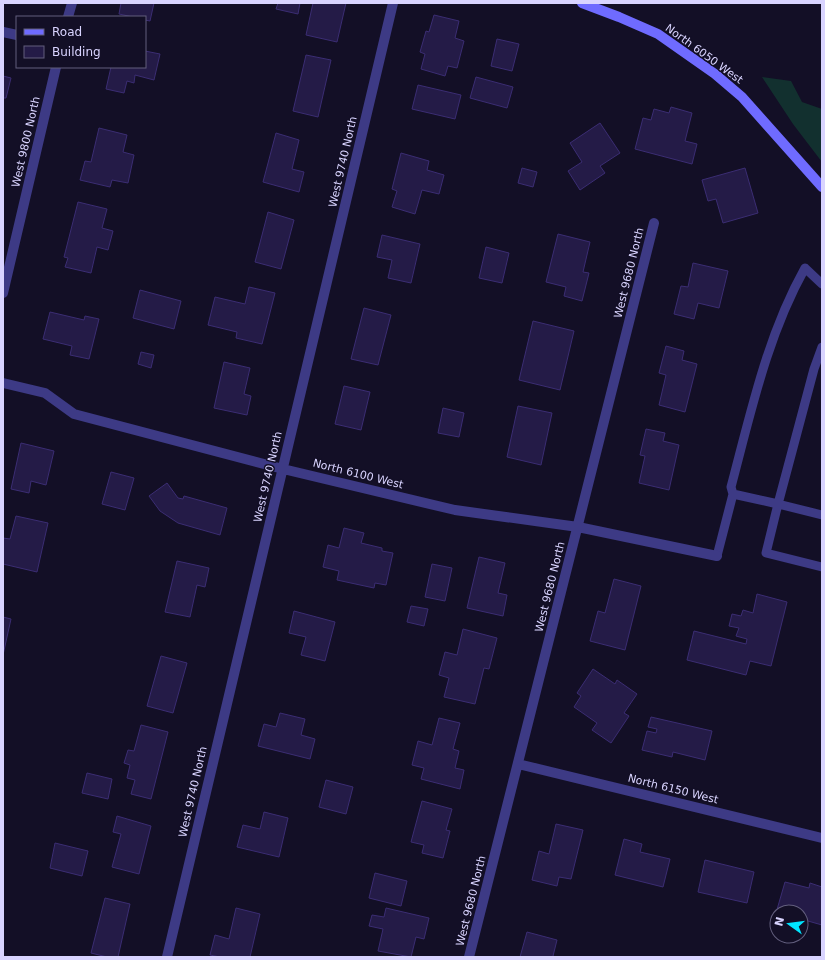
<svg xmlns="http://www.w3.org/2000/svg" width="825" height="960" font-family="'DejaVu Sans',sans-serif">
	<rect width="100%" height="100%" fill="#130f26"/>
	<path fill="#12302f" d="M 762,77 L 791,81 L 802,102 L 822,109 L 822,162 L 793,124 Z"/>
	<path fill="#241b47" stroke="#3b2d73" d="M 121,3 L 154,3 L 150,21 L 145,20 L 145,17 L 133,17 L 119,14 Z
		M 278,3 L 300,3 L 298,14 L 276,9 Z
		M 313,3 L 346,3 L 337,42 L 306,35 Z
		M 434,15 L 459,21 L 455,38 L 464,41 L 457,68 L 448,66 L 445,76 L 421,69 L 425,54 L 420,52 L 426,31 L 429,32 Z
		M 497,39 L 519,44 L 512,71 L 491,66 Z
		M 145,51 L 160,54 L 154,80 L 135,75 L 134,83 L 127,81 L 124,93 L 106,89 L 111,67 L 145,67 Z
		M 306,55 L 331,60 L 318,117 L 293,111 Z
		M 3,76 L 11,78 L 6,98 L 3,98 Z
		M 476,77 L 513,87 L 507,108 L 470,98 Z
		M 418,85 L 461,95 L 455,119 L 412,109 Z
		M 671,107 L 692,113 L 685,141 L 697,144 L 692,164 L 635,149 L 643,118 L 651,120 L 654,109 L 669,113 Z
		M 600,123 L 620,153 L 600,166 L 605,173 L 580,190 L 568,171 L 582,162 L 570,143 Z
		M 99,128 L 127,135 L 123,152 L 134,155 L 128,183 L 112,180 L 110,187 L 80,180 L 85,161 L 91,162 Z
		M 276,133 L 299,140 L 292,169 L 304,172 L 299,192 L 263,182 Z
		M 401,153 L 429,161 L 427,170 L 444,175 L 439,194 L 422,190 L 415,214 L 392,207 L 397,191 L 392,189 Z
		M 522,168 L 537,172 L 533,187 L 518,183 Z
		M 745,168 L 758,213 L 723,223 L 716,199 L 708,201 L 702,180 Z
		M 78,202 L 107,209 L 102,228 L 113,231 L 108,250 L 97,247 L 91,273 L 65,267 L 68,258 L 64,257 Z
		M 268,212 L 294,220 L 281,269 L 255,262 Z
		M 558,234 L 590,242 L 583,272 L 589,273 L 582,301 L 564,296 L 566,287 L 546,282 Z
		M 382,235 L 420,244 L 411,283 L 388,278 L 392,260 L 377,257 Z
		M 486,247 L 509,253 L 502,283 L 479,278 Z
		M 693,263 L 728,271 L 719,308 L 698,303 L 694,319 L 674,314 L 681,286 L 688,287 Z
		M 249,287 L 275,293 L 262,344 L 236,338 L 237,332 L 208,325 L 215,297 L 245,304 Z
		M 140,290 L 181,301 L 174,329 L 133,318 Z
		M 364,308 L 391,315 L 378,365 L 351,359 Z
		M 50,312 L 84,320 L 85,316 L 99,319 L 89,359 L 70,355 L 72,346 L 43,339 Z
		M 533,321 L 574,331 L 560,390 L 519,380 Z
		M 666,346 L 684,351 L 682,360 L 697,364 L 685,412 L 659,405 L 666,375 L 659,373 Z
		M 141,352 L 154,355 L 151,368 L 138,364 Z
		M 224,362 L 250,368 L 244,394 L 251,396 L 247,415 L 214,408 Z
		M 344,386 L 370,392 L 361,430 L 335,424 Z
		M 518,406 L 552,413 L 541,465 L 507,457 Z
		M 443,408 L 464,413 L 459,437 L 438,433 Z
		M 646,429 L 665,433 L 663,441 L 679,445 L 669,490 L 639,483 L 645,456 L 640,455 Z
		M 21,443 L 54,451 L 46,485 L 31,481 L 29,493 L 11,489 Z
		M 111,472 L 134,478 L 125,510 L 102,504 Z
		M 167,483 L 178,498 L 183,499 L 184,496 L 227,508 L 220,535 L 178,523 L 160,511 L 149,496 Z
		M 16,516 L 48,523 L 37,572 L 3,564 L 3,538 L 10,539 Z
		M 344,528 L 364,533 L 361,543 L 382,548 L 382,551 L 393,553 L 386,585 L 375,583 L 374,588 L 337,580 L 339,571 L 323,567 L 328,545 L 339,548 Z
		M 479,557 L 505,563 L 498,593 L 507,595 L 503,616 L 467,608 Z
		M 177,561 L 209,568 L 205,587 L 197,585 L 190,617 L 165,612 Z
		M 432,564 L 452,568 L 445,601 L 425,597 Z
		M 614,579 L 641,586 L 625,650 L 590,641 L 598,611 L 605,613 Z
		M 757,594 L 787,602 L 771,666 L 750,661 L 746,675 L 687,660 L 694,631 L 746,644 L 747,639 L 736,636 L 739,628 L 729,626 L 732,614 L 741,616 L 743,610 L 753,613 Z
		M 411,606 L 428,609 L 424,626 L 407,622 Z
		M 294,611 L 335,622 L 325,661 L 301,655 L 306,637 L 289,633 Z
		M 3,617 L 11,619 L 3,655 Z
		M 463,629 L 497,638 L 489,669 L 484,668 L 475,704 L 444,697 L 449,678 L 439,675 L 445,652 L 457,655 Z
		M 161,656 L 187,663 L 173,713 L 147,706 Z
		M 593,669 L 615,684 L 617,680 L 637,694 L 624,713 L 629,716 L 611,743 L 592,730 L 597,723 L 574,707 L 581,696 L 577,693 Z
		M 280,713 L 305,719 L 301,735 L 315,739 L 310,759 L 258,746 L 264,724 L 276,727 Z
		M 651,717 L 712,731 L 705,760 L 673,752 L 672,757 L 642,750 L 647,731 L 656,733 L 657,729 L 648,727 Z
		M 439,718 L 460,723 L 453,749 L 459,751 L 455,768 L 464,770 L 460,789 L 421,779 L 424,768 L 412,765 L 418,741 L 432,745 Z
		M 141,725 L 168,732 L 151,799 L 131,794 L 135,780 L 127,778 L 130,765 L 124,763 L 128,750 L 134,751 Z
		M 87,773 L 112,779 L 108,799 L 82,793 Z
		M 326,780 L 353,787 L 346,814 L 319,807 Z
		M 422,801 L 452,809 L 446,830 L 450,831 L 443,858 L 422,853 L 424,845 L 411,842 Z
		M 264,812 L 288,818 L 279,857 L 237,847 L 243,825 L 260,829 Z
		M 117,816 L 151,826 L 139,874 L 112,867 L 121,834 L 113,832 Z
		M 556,824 L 583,830 L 571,879 L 559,877 L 557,886 L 532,880 L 539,851 L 549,854 Z
		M 624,839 L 642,844 L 640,852 L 670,859 L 663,887 L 615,875 Z
		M 55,843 L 88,851 L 82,876 L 50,868 Z
		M 705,860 L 754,872 L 747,903 L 698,892 Z
		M 375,873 L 407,881 L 401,906 L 369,898 Z
		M 785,882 L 809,888 L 810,883 L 822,887 L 822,925 L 801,919 L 801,912 L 776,913 Z
		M 105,898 L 130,904 L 118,957 L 107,957 L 91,953 Z
		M 236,908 L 260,914 L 250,957 L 220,957 L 210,955 L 215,935 L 229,939 Z
		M 386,908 L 429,918 L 424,939 L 416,937 L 411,957 L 378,951 L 383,929 L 369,926 L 372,915 L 384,917 Z
		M 527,932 L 557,940 L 553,956 L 555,957 L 520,957 Z"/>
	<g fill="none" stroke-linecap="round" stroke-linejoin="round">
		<path stroke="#3d3a85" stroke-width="9" d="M 733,494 L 778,504 L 814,369 L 822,347
			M 822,515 L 778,504 L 766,553 L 822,567
			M 717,556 L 733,494 L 731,487 C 751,412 767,336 805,268 L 822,284"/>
		<path stroke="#3d3a85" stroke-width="10" d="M 68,17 L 72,3
			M 3,32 L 17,35
			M 3,293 L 56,67
			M 3,383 L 45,393 L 74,414 L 283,469 L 455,510 L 578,527 L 717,556
			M 518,764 L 822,838
			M 167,957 L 393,3
			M 469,957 L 654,223"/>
		<path stroke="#6f6bff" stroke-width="10" d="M 582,3 L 619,17 L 658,34 L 715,74 L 742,97 L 822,187"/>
	</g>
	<g text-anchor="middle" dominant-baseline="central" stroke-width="3" stroke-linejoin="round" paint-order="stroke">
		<g font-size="11" fill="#d9d4ff" stroke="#130f26">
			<text transform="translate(704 54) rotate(36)">North 6050 West</text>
			<text transform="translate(26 142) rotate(-77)">West 9800 North</text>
			<text transform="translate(343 162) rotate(-77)">West 9740 North</text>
			<text transform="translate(629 273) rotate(-76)">West 9680 North</text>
			<text transform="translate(358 474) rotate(14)">North 6100 West</text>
			<text transform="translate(268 477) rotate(-77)">West 9740 North</text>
			<text transform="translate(550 587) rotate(-76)">West 9680 North</text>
			<text transform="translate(673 789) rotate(14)">North 6150 West</text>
			<text transform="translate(193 792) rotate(-77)">West 9740 North</text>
			<text transform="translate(471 901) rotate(-76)">West 9680 North</text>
		</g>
	</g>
	<rect width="825" height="960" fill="none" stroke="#d9d4ff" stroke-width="8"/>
	<rect x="16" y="16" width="130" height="52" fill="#130f26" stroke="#625e7d"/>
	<rect x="24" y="29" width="20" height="6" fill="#6f6bff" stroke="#625e7d"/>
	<text x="52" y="36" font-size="12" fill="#d9d4ff">Road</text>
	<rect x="24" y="46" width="20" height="12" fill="#241b47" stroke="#625e7d"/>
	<text x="52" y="56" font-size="12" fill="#d9d4ff">Building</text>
	<g transform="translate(789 924) rotate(284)"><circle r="19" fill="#130f26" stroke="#625e7d"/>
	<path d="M0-3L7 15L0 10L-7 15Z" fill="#00e5ff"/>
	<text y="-6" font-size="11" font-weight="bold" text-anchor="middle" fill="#d9d4ff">N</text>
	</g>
</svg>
